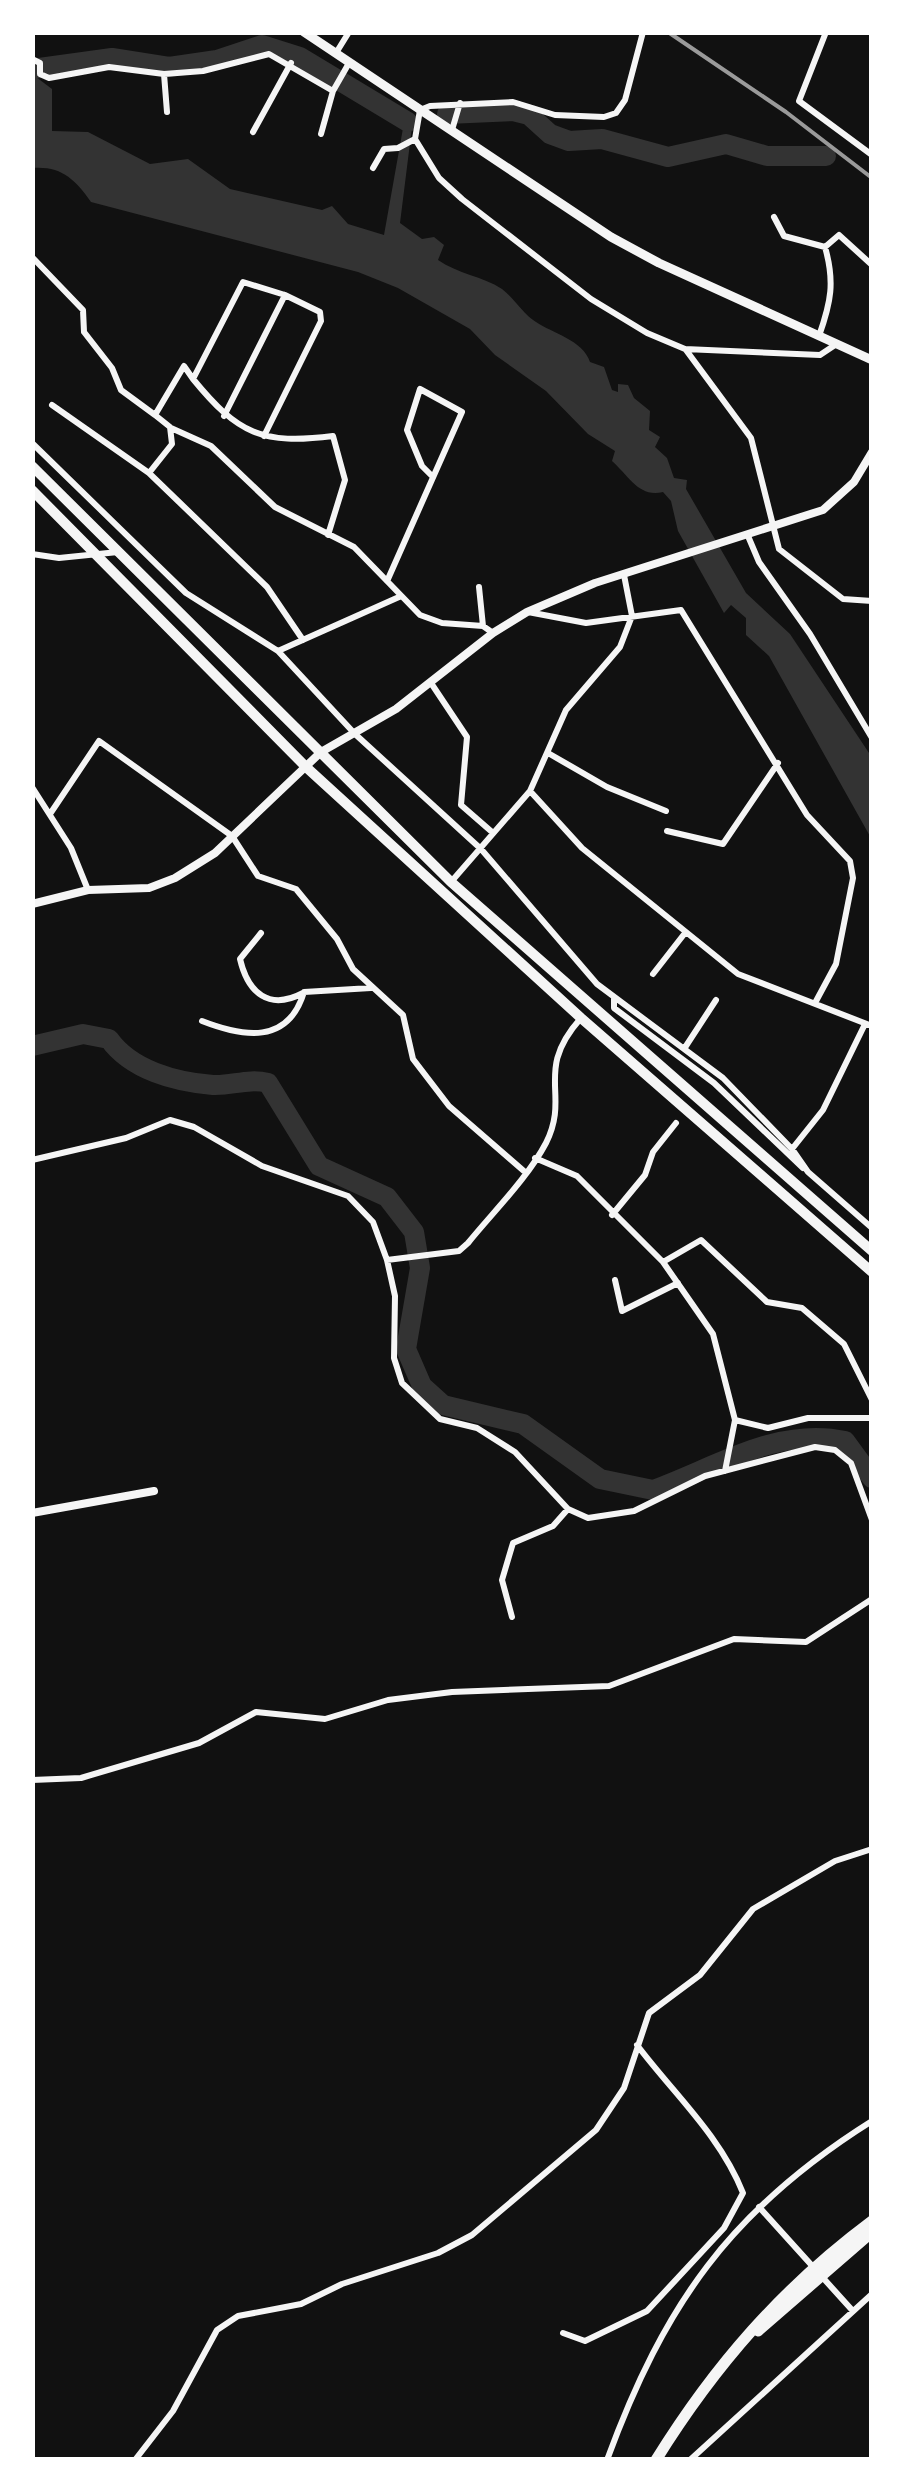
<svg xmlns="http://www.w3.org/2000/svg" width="904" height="2492" font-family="'Roboto Condensed',sans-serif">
	<rect width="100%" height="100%" fill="#111"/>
	<path fill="#333" d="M 32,74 L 52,89 L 52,131 L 88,132 L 150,164 L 188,159 L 230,189 L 322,210 L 332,206 L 348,224 L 384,235 L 405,117 L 412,127 L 400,223 L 422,239 L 434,237 L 444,245 L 438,260 C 458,274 482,276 502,289 C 514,298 523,314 536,322 C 552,333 583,340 590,362 L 604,367 L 612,390 L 618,392 L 618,384 L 628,385 L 634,398 L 650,411 L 649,430 L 660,437 L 655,447 L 667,458 L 674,478 L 687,480 L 686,489 L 746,593 L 790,634 L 871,756 L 871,838 L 769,656 L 746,635 L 746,618 L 731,605 L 724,613 L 678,531 L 671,501 L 663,492 C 639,498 629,476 612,461 L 615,451 L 588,434 L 546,391 L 495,355 L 470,329 L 398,288 L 358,272 L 91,202 C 75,179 61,166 33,168 Z"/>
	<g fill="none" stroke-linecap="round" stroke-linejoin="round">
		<path stroke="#333" stroke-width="20" d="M 32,69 L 112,58 L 169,67 L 217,60 L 262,45 L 300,57 L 408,122
			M 447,114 L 513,111 L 529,115 L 550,134 L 569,141 L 602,139 L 668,157 L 726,144 L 767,156 L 826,156
			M 32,1046 L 83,1034 L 109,1039 C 131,1070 175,1082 213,1085 C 232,1086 248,1078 268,1083 L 319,1166 L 387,1197 L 414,1232 L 420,1268 L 406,1349 L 422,1386 L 443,1405 L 523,1424 L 600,1479 L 653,1490 C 715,1468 777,1426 845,1441 L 872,1478"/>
		<path stroke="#f5f5f5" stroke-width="6" d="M 60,32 L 68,32
			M 643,32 L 625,100 L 616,113 L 604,117 L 555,115 L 513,102 L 430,106 L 420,110 L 415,139 L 439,178 L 462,199 L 591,299 L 647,333 L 685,349 L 820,355 L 835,345
			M 826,32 L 799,101 L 872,155
			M 336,53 L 349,32
			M 32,59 L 40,63 L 40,74 L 49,78 L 109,67 L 164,74 L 203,71 L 269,54 L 333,91 L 349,63
			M 164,74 L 167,112
			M 452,130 L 460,103
			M 253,132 L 291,63
			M 321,134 L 333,91
			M 373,168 L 384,149 L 398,148 L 415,139
			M 32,213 L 32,214
			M 774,217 L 784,236 L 825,247 C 835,282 831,302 819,336
			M 825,247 L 839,235 L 872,265
			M 32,257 L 83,310 L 84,332 L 112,368 L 121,390 L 155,415
			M 686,350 L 751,438 L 779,549 L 843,599 L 872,601
			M 193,379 C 238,434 262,445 333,436 L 345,480 L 328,535
			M 52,405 L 149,473 L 172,444 L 170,427 L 155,415 L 184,366 L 193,379 L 243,282 L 285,295 L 224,416
			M 171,428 L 211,446 L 275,507 L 354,547 L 420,615 L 442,623 L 483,626 L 493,633
			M 264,436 L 321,321 L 320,312 L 285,295
			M 32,443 L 186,593 L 278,651 L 355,734 L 481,849 L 597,984 L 723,1078 L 792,1149 L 808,1172 L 872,1228
			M 149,473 L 267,587 L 303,640
			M 748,536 L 759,562 L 810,634 L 872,738
			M 32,554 L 59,558 L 118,552
			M 388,579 L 462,412 L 420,389 L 407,430 L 422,466 L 433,477
			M 479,587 L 483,626
			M 528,612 L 586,623 L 681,610 L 807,815 L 850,861 L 853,878 L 836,964 L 815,1003
			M 278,651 L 399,597
			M 431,683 L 467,737 L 461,805 L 492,832
			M 548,753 L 607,787 L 666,811
			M 32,787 L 71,848 L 88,890
			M 530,791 L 582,848 L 738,974 L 872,1026
			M 50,814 L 99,741 L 232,836 L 258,876 L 296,889 L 337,939 L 353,969 L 403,1015 L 413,1059 L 449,1106 L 525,1172
			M 667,831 L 723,844 L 778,763
			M 451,882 L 530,791 L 566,710 L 620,647 L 632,616 L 624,575
			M 261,933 L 240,959 C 248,993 269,1011 303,993
			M 653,974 L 685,933
			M 614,999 L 614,1008 L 714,1083 L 803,1168
			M 202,1021 C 243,1037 288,1045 304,992 L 371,988
			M 684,1049 L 716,1000
			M 792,1149 L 823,1110 L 865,1024
			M 535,1158 L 577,1176 L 663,1262 L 713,1334 L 735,1420 L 725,1471
			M 32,1160 L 126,1138 L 170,1120 L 194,1127 L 262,1166 L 348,1196 L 373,1222 L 387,1260 L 395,1296 L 394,1358 L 402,1383 L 440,1419 L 477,1428 L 515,1452 L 568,1509 L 588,1518 L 634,1511 L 705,1476 L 815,1447 L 835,1450 L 851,1463 L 872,1520
			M 612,1215 L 645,1175 L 653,1152 L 676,1123
			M 387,1260 L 459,1251 L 468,1243 C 493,1212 527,1179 546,1143 C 571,1093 533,1072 581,1018
			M 663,1262 L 701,1240 L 767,1302 L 802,1308 L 844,1344 L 872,1400
			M 615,1280 L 622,1311 L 678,1283
			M 735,1420 L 768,1428 L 808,1418 L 872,1418
			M 512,1617 L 502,1580 L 513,1543 L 553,1526 L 568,1509
			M 32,1780 L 81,1778 L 199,1743 L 256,1712 L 325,1719 L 388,1700 L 452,1692 L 609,1686 L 734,1639 L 806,1642 L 872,1599
			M 759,2207 L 852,2310
			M 563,2333 L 585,2341 L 647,2311 L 724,2228 L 743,2193 C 720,2135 673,2093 637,2045
			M 135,2460 L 173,2411 L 217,2330 L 238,2316 L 301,2304 L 342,2284 L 438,2253 L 472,2235 L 596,2130 L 624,2088 L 649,2013 L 700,1975 L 753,1909 L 835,1861 L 872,1849
			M 607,2460 C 664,2305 730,2210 872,2121
			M 690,2460 L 872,2294"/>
		<path stroke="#f5f5f5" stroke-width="8" d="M 32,904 L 88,890 L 149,888 L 175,878 L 215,853 L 321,752 L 396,709 L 493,633 L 527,612 L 595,583 L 823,510 L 854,482 L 872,452
			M 32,1513 L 154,1491"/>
		<path stroke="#f5f5f5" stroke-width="9" d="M 304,32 L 611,237 L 659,263 L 872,360"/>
		<path stroke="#f5f5f5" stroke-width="10" d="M 32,466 L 451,882 L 872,1251
			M 32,490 L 306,767 L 581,1018 L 872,1272"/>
		<path stroke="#f5f5f5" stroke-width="11" d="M 758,2331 L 872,2232
			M 656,2460 C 715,2365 782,2288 872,2221"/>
		<path stroke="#9a9a9a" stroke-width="4" d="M 668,32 L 786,112 L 872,178"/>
	</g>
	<rect width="904" height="2492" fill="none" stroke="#ffffff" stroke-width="70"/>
</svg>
